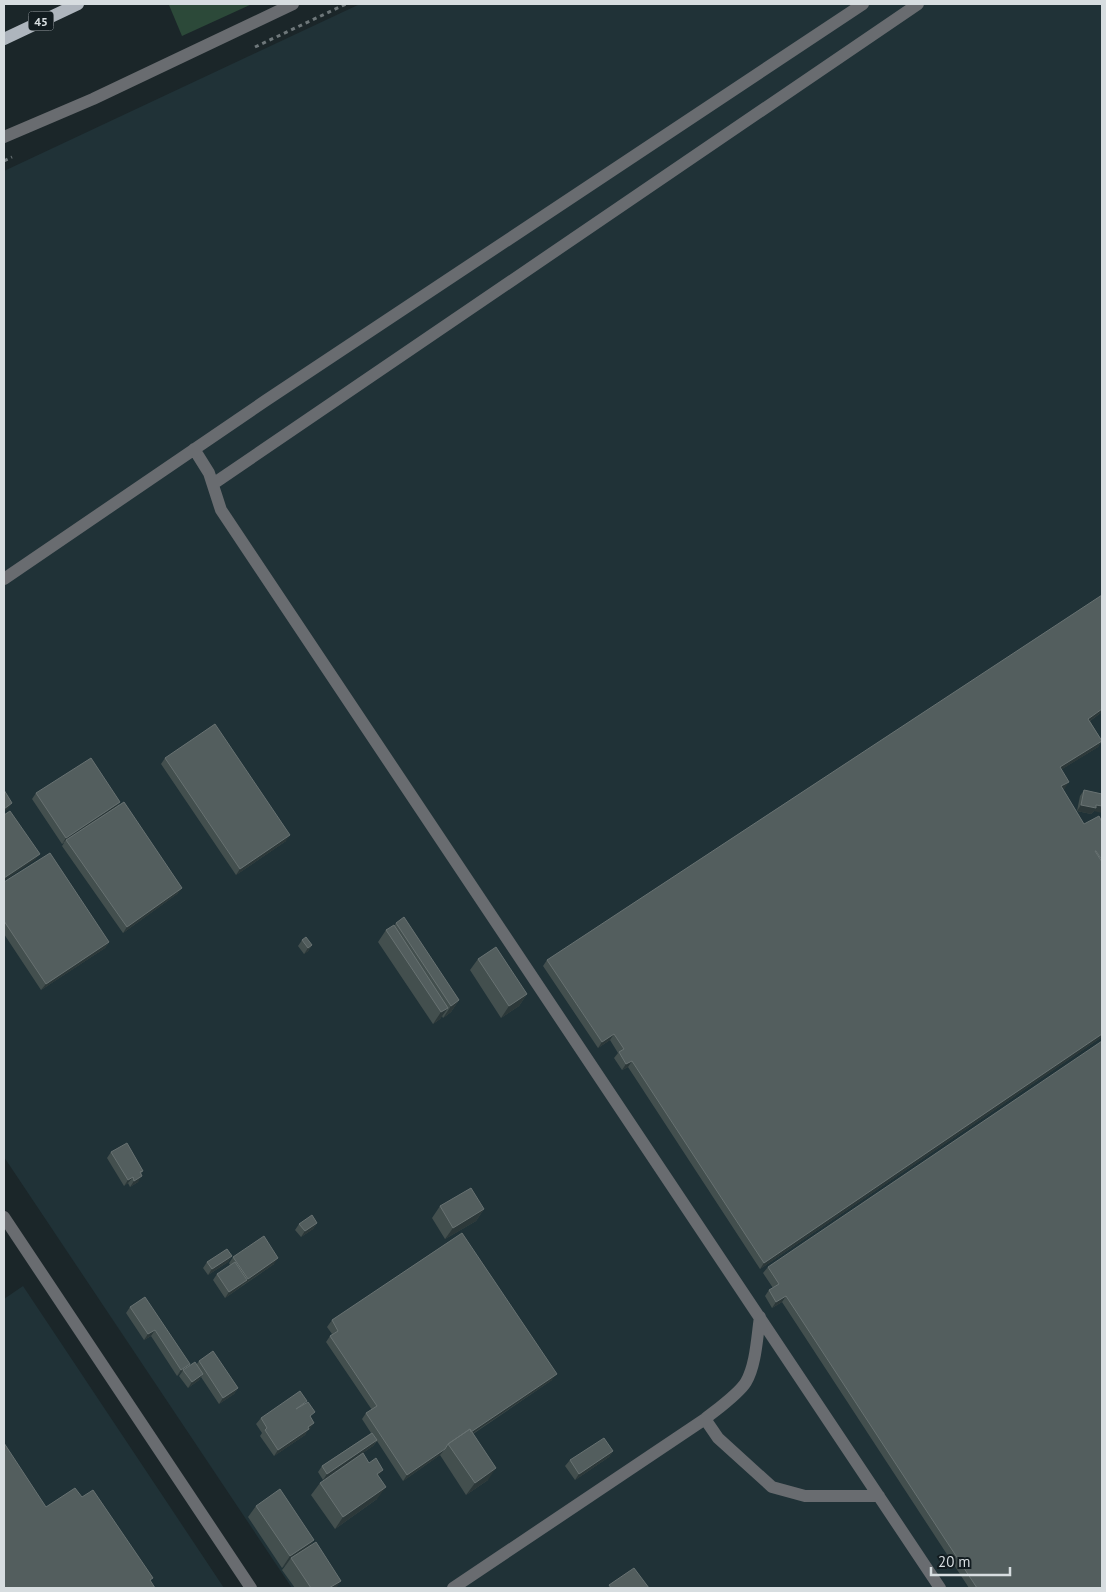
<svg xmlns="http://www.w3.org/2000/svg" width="1106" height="1592" font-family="'PT Sans',sans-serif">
	<rect width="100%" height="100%" fill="#1b2629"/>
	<path fill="#203237" d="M 360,4 L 1102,4 L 1102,1588 L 292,1588 L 4,1157 L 4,171 Z
		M 23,1286 L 224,1588 L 4,1588 L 4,1299 Z"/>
	<path fill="#2c4939" d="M 171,4 L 252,4 L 182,36 L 169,5 Z"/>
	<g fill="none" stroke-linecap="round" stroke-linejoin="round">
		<path stroke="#6e777a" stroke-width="3" stroke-dasharray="4 4" stroke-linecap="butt" d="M 255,47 L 346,4
			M 4,161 L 12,157"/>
		<path stroke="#696c70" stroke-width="12" d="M 4,137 L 93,99 L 293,4
			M 194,449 L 209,473 L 221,510 L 940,1588
			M 213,484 L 918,4
			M 4,579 L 265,401 L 863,4
			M 4,1217 L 251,1588
			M 705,1419 L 718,1438 L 772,1487 L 805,1496 L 879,1496
			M 453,1588 L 705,1419 C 716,1410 739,1394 746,1382 C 756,1365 757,1337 760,1317"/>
		<path stroke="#aeb5bd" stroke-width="12" d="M 4,39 L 78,4"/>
	</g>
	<path fill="#434f4e" d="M 1102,712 L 1090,721 L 1102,741 L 1098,747 L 1062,769 L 1065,788 L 1063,789 L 1084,824 L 1102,822 L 1102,1037 L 760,1269 L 628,1067 L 622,1070 L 614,1058 L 618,1053 L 610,1040 L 598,1048 L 543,966 L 547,960 Z
		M 165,758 L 286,841 L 236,875 L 161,764 Z
		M 1084,790 L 1094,811 L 1091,814 L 1077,811 L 1080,796 Z
		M 36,793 L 120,802 L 117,807 L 182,888 L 177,894 L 123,933 L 62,846 L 64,843 L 62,844 L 32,799 Z
		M 4,882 L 109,942 L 105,948 L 41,990 L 4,934 Z
		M 396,923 L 459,1000 L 451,1012 L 443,1018 L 442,1016 L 440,1019 L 433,1024 L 378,942 L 386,930 L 394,926 Z
		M 302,940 L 312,945 L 308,951 L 304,954 L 298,946 Z
		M 478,959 L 527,994 L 519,1006 L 501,1018 L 470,970 Z
		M 111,1152 L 143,1171 L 141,1174 L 138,1182 L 130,1187 L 128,1183 L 124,1186 L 107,1158 Z
		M 440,1206 L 484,1209 L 476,1221 L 445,1239 L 432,1218 Z
		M 317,1223 L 313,1229 L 301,1237 L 295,1230 L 299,1224 Z
		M 232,1256 L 228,1262 L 208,1275 L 203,1268 L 207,1262 Z
		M 233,1257 L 274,1264 L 225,1298 L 213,1280 L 217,1274 L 230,1265 L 229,1263 Z
		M 768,1267 L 1102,1588 L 969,1588 L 782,1302 L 772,1308 L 765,1296 L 769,1290 L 773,1288 L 763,1273 Z
		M 130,1307 L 190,1364 L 187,1367 L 196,1365 L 199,1361 L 238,1388 L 234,1394 L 219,1404 L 201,1377 L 199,1380 L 188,1388 L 179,1376 L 182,1372 L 177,1376 L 151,1336 L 144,1340 L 126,1313 Z
		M 332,1320 L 552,1380 L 473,1434 L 488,1480 L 466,1495 L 440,1455 L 403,1481 L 377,1441 L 373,1446 L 323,1480 L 318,1472 L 322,1466 L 371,1433 L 362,1419 L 366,1413 L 372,1410 L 326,1342 L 330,1336 L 332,1334 L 327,1327 Z
		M 305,1403 L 311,1418 L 310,1429 L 307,1431 L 305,1435 L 274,1456 L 260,1436 L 262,1433 L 256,1424 L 261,1418 Z
		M 613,1451 L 609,1457 L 575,1480 L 565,1466 L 570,1460 Z
		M 379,1476 L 377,1499 L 335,1529 L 311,1495 L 320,1483 Z
		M 256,1506 L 311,1545 L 336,1588 L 295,1588 L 282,1570 L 286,1565 L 282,1568 L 248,1517 Z"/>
	<path fill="#2c3839" d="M 1102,709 L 1102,712 L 1084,725 L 1088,719 Z
		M 1102,741 L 1098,747 L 1056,773 L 1060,767 Z
		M 1069,782 L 1065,788 L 1057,792 L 1061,786 Z
		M 120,802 L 116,808 L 66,840 L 62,844 L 66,838 Z
		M 12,803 L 8,809 L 4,812 L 4,809 Z
		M 1081,805 L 1096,805 L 1102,806 L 1102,813 L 1094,811 L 1091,814 L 1077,811 Z
		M 290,835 L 286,841 L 236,875 L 240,869 Z
		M 40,854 L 35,860 L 4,881 L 4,878 Z
		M 182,888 L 177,894 L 123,933 L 127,927 Z
		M 109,942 L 105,948 L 41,990 L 46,984 Z
		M 312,945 L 308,951 L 304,954 L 308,948 Z
		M 527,994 L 519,1006 L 501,1018 L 509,1006 Z
		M 459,1000 L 451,1012 L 443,1018 L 451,1006 Z
		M 448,1008 L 440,1019 L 433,1024 L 441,1012 Z
		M 614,1034 L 610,1040 L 598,1048 L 602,1042 Z
		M 1102,1034 L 1102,1037 L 760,1269 L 764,1263 Z
		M 632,1061 L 628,1067 L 622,1070 L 626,1064 Z
		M 142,1176 L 138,1182 L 130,1187 L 134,1181 Z
		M 133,1177 L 128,1183 L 124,1186 L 128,1180 Z
		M 484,1209 L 476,1221 L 445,1239 L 453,1228 Z
		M 317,1223 L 313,1229 L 301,1237 L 305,1231 Z
		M 232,1256 L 228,1262 L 208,1275 L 212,1269 Z
		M 278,1258 L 274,1264 L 243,1285 L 248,1279 Z
		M 247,1280 L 242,1286 L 225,1298 L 229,1292 Z
		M 786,1296 L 782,1302 L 772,1308 L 776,1302 Z
		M 155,1330 L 151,1336 L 144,1340 L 148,1334 Z
		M 190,1364 L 186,1370 L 183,1370 L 182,1372 L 177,1376 L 181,1370 Z
		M 203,1374 L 199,1380 L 188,1388 L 192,1382 Z
		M 557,1374 L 552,1380 L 451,1448 L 450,1446 Z
		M 238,1388 L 234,1394 L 219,1404 L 223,1398 Z
		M 314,1423 L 310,1429 L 307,1431 L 305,1435 L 274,1456 L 278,1450 Z
		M 377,1440 L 373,1446 L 323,1480 L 327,1474 Z
		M 445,1449 L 440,1455 L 403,1481 L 407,1475 Z
		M 613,1451 L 609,1457 L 575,1480 L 579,1474 Z
		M 496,1468 L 488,1480 L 466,1495 L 475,1483 Z
		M 383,1470 L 375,1481 L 377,1474 Z
		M 386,1487 L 377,1499 L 335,1529 L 343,1517 Z
		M 314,1540 L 306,1552 L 291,1558 L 286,1565 L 282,1568 L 290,1556 Z
		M 341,1581 L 336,1588 L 329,1588 Z"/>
	<path fill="#535e5e" stroke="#687272" d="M 1102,595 L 1102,709 L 1088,719 L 1102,741 L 1060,767 L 1069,782 L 1061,786 L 1084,824 L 1099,816 L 1102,822 L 1102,860 L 1096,851 L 1095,851 L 1102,862 L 1102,1034 L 764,1263 L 632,1061 L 626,1064 L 619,1052 L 624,1049 L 614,1034 L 602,1042 L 547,960 Z
		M 215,724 L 290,835 L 240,869 L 165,758 Z
		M 91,758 L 120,802 L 66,838 L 36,793 Z
		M 4,790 L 12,803 L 4,809 Z
		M 1084,790 L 1102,794 L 1102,806 L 1096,805 L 1096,808 L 1081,805 Z
		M 124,802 L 182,888 L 127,927 L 66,840 Z
		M 10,811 L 40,854 L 4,878 L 4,815 Z
		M 50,853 L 109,942 L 46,984 L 4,921 L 4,882 Z
		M 404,917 L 459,1000 L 451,1006 L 396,923 Z
		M 394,925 L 448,1008 L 441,1012 L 386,930 Z
		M 306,937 L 312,945 L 308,948 L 302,940 Z
		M 496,947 L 527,994 L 509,1006 L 478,959 Z
		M 1102,1041 L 1102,1588 L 977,1588 L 786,1296 L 776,1302 L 769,1290 L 779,1284 L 768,1267 Z
		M 127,1143 L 143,1171 L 140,1172 L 142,1176 L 134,1181 L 133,1177 L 128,1180 L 111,1152 Z
		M 471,1188 L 484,1209 L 453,1228 L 440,1206 Z
		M 312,1215 L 317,1223 L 305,1231 L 299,1224 Z
		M 462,1233 L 557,1374 L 471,1432 L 470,1429 L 448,1444 L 445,1449 L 407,1475 L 366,1413 L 377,1406 L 330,1336 L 338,1331 L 332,1320 Z
		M 264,1236 L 278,1258 L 248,1279 L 233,1257 Z
		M 227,1249 L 232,1256 L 212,1269 L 207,1262 Z
		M 235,1262 L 247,1280 L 229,1292 L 217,1274 Z
		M 145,1297 L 190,1364 L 181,1370 L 155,1330 L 148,1334 L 130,1307 Z
		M 213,1351 L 238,1388 L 223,1398 L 199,1361 Z
		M 195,1362 L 203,1374 L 192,1382 L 183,1370 Z
		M 300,1391 L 307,1401 L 296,1409 L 308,1402 L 315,1412 L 310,1416 L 314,1423 L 308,1427 L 309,1429 L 278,1450 L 265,1430 L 267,1428 L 261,1418 Z
		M 470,1429 L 496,1468 L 475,1483 L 448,1444 Z
		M 372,1433 L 377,1440 L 327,1474 L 322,1466 Z
		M 604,1438 L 613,1451 L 579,1474 L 570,1460 Z
		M 4,1443 L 46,1507 L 75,1488 L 82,1497 L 93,1490 L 153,1578 L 150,1580 L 155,1588 L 4,1588 Z
		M 363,1453 L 369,1463 L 376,1458 L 383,1470 L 377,1474 L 386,1487 L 343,1517 L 320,1483 Z
		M 280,1489 L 314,1540 L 290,1556 L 256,1506 Z
		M 316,1542 L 341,1581 L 329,1588 L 311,1588 L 291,1558 Z
		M 634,1568 L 649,1588 L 611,1588 L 609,1585 Z"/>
	<g text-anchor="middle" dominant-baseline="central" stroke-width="4.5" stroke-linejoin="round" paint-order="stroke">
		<rect fill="#121c20" stroke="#9ca3a6" stroke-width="1" x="28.5" y="11.5" width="25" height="19" rx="4"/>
		<g font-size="12" font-weight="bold" fill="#d7dde0">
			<text x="41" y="21">45</text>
		</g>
	</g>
	<rect width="1106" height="1592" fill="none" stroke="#d7dde0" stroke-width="10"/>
	<path d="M931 1567v8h79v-8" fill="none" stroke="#d7dde0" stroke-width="2.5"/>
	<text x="938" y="1567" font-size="15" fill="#d7dde0" stroke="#121c20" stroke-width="4" paint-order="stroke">20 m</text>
</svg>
